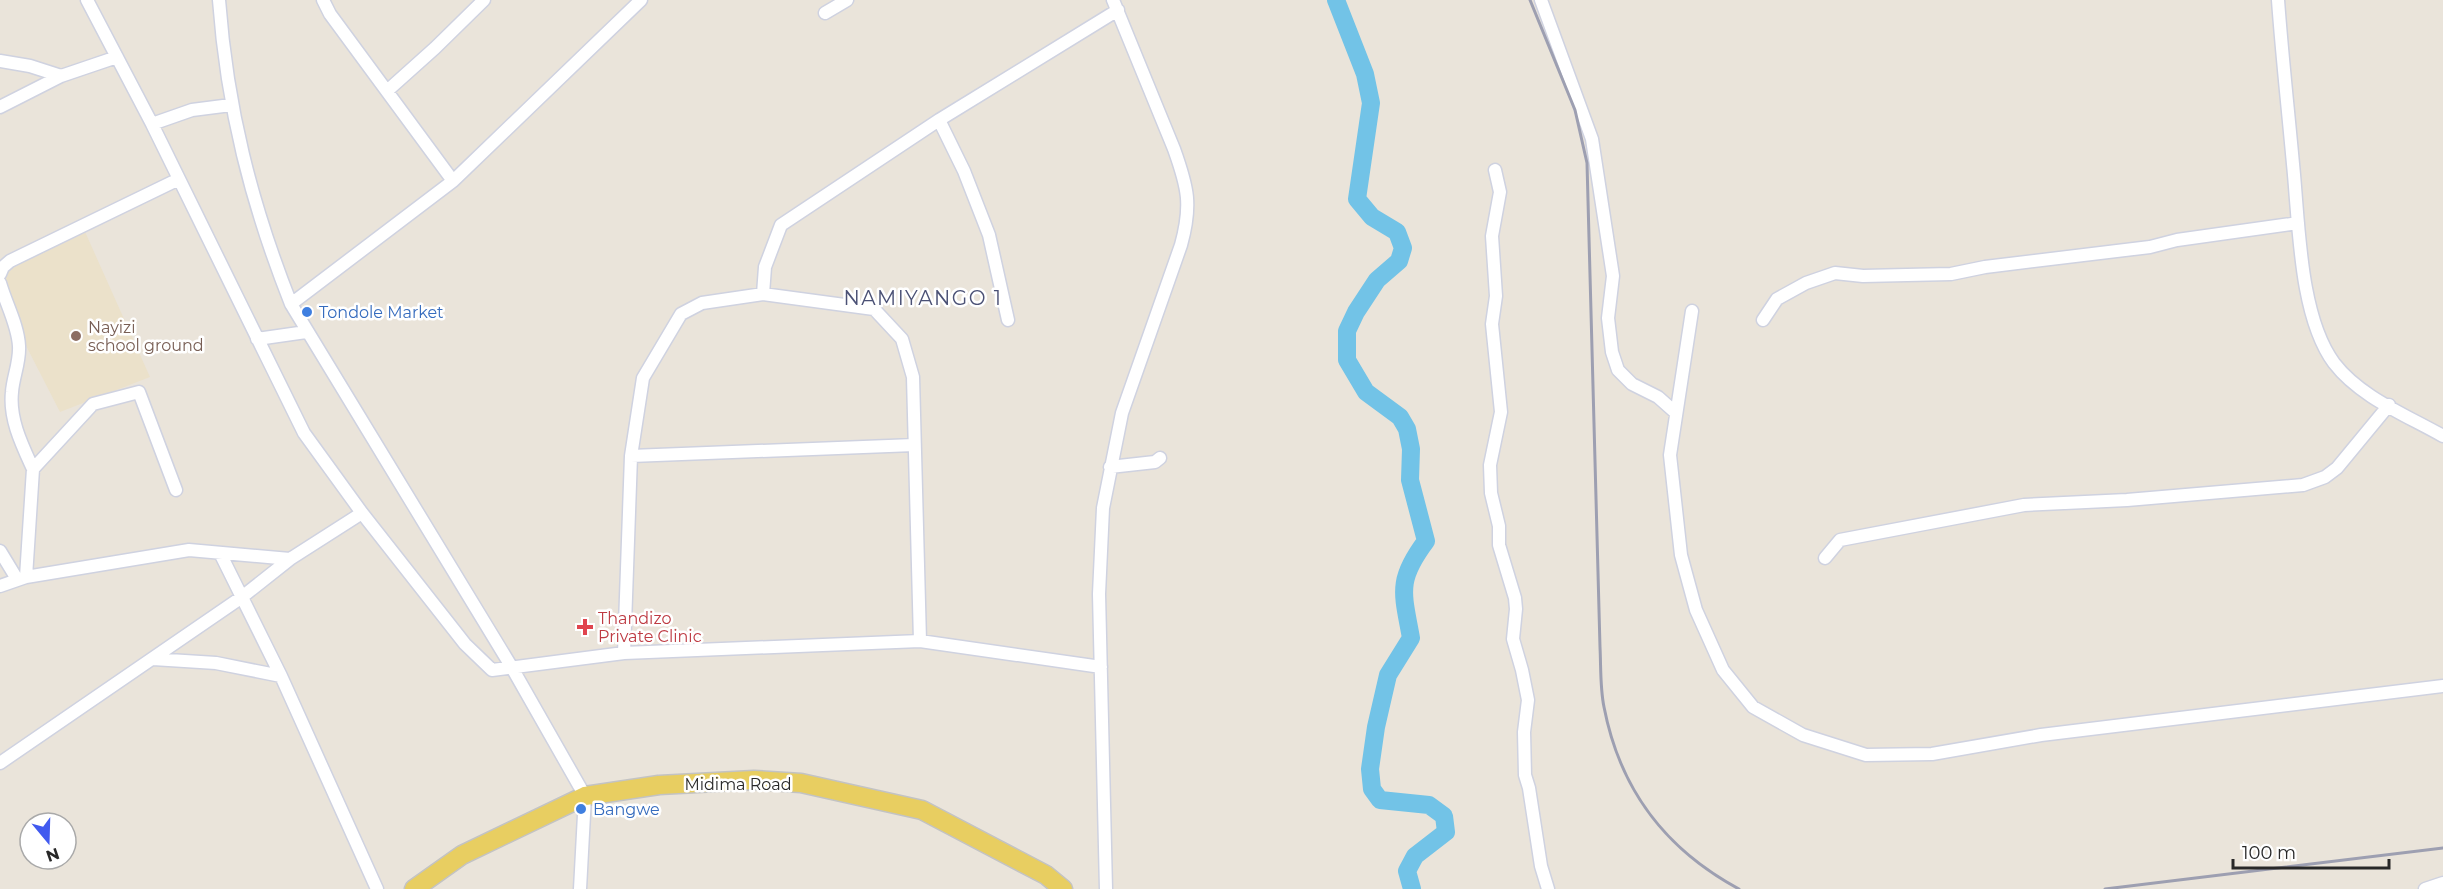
<svg xmlns="http://www.w3.org/2000/svg" width="2443" height="889" font-family="Montserrat,sans-serif">
	<rect width="100%" height="100%" fill="#eae4da"/>
	<path fill="#ebe1ca" d="M 82,225 L 150,377 L 60,412 L 0,295 L 0,269 Z"/>
	<g fill="none" stroke-linecap="round" stroke-linejoin="round">
		<path stroke="#72c3e7" stroke-width="18" d="M 1336,0 L 1365,74 L 1371,103 L 1357,199 L 1372,217 L 1397,232 L 1403,248 L 1399,261 L 1377,280 L 1356,312 L 1347,331 L 1347,360 L 1366,392 L 1400,417 L 1407,429 L 1411,449 L 1410,480 L 1426,541 C 1396,581 1403,593 1411,638 L 1388,675 L 1376,727 L 1370,769 L 1372,789 L 1380,800 L 1429,805 L 1444,816 L 1446,832 L 1415,856 L 1407,871 L 1412,889"/>
		<defs>
			<path id="minor" d="M 87,0 L 152,124 L 304,433 L 362,513 L 465,644 L 492,670 L 624,653 L 920,641
				M 219,0 C 227,108 251,203 291,304 L 511,666 L 585,796 L 580,889
				M 323,0 L 330,14 L 453,181
				M 1541,0 L 1592,139 L 1613,276 L 1608,318 L 1612,352 L 1618,370 L 1632,384 L 1658,397 L 1676,413
				M 2278,0 C 2282,55 2288,109 2293,164 C 2299,222 2299,316 2334,363 C 2360,397 2406,415 2443,436
				M 825,13 L 847,0
				M 0,61 L 30,66 L 61,76 L 117,57
				M 387,91 L 435,48 L 484,0
				M 0,107 L 61,76
				M 939,120 L 964,171 L 989,235 L 1008,320
				M 152,124 L 192,110 L 231,105
				M 1495,170 L 1500,192 L 1492,236 L 1496,296 L 1492,324 L 1501,412 L 1490,465 L 1491,493 L 1499,526 L 1499,545 L 1515,598 L 1516,609 L 1513,639 L 1522,670 L 1528,700 L 1524,732 L 1525,775 L 1529,788 L 1541,866 L 1548,889
				M 0,274 L 3,267 L 10,261 L 179,179
				M 0,283 C 6,304 18,325 19,346 C 20,362 13,377 12,392 C 9,419 22,445 33,469
				M 763,294 L 765,267 L 781,225 L 939,120 L 1118,10
				M 291,304 L 453,181 L 641,0
				M 1692,311 L 1670,455 L 1681,555 L 1696,610 L 1723,670 L 1753,707 L 1803,735 L 1866,755 L 1932,754 L 2041,735 L 2443,686
				M 1763,320 L 1777,299 L 1806,283 L 1835,273 L 1863,276 L 1951,274 L 1985,267 L 2150,247 L 2177,240 L 2298,223
				M 257,339 L 306,332
				M 631,456 L 914,445
				M 1110,467 L 1155,462 L 1160,458
				M 0,551 L 17,579
				M 220,553 L 281,676 L 377,889
				M 1825,558 L 1840,540 L 2024,505 L 2127,500 L 2303,485 L 2325,477 L 2337,468 L 2389,405
				M 26,577 L 33,469 L 93,404 L 139,392 L 176,490
				M 0,586 L 26,577 L 189,550 L 290,559
				M 624,653 L 631,456 L 643,378 L 681,314 L 702,303 L 763,294 L 874,309 L 902,339 L 913,377 L 920,641 L 1101,667
				M 153,659 L 216,663 L 281,676
				M 0,763 L 242,597 L 290,559 L 362,513
				M 1106,889 L 1099,594 L 1103,508 L 1122,413 L 1181,245 C 1192,205 1188,188 1174,149 L 1113,0
				M 2425,889 L 2443,883"/>
			<path id="primary" d="M 414,889 L 462,855 L 585,796 L 659,785 L 754,780 L 801,783 L 922,810 L 1046,875 L 1063,889"/>
		</defs>
		<use href="#minor" stroke="#cfd2e0" stroke-width="15"/>
		<use href="#primary" stroke="#c3c3c3" stroke-width="21"/>
		<use href="#minor" stroke="#fff" stroke-width="12"/>
		<use href="#primary" stroke="#e8ce61" stroke-width="18"/>
		<path stroke="#9d9fb1" stroke-width="3" d="M 1530,0 L 1575,110 L 1587,163 L 1600,647 C 1601,667 1600,688 1604,707 C 1620,790 1665,849 1739,889
			M 2105,889 L 2443,848"/>
	</g>
	<g fill="#3f7fe0" stroke="#fff" stroke-width="2">
		<circle cx="307" cy="312" r="6"/>
		<circle cx="581" cy="809" r="6"/>
	</g>
	<circle fill="#8d6e63" stroke="#fff" stroke-width="2" cx="76" cy="336" r="6"/>
	<path fill="#e0444e" stroke="#fff" stroke-width="2" d="M582 618h6v6h6v6h-6v6h-6v-6h-6v-6h6z"/>
	<g text-anchor="middle" dominant-baseline="central" stroke-width="5" stroke-linejoin="round" paint-order="stroke">
		<g font-size="16" fill="#366cbe" stroke="#fff" text-anchor="start">
			<text x="319" y="312">Tondole Market</text>
			<text x="593" y="809">Bangwe</text>
		</g>
		<g font-size="16" fill="#785e54" stroke="#fff" text-anchor="start">
			<text x="88" y="327">Nayizi<tspan x="88" dy="18">school ground</tspan></text>
		</g>
		<g font-size="16" fill="#be3a42" stroke="#fff" text-anchor="start">
			<text x="598" y="618">Thandizo<tspan x="598" dy="18">Private Clinic</tspan></text>
		</g>
		<g font-size="16" fill="#282828" stroke="#fff">
			<text x="738" y="784">Midima Road</text>
		</g>
		<g font-size="20" letter-spacing="1.5" fill="#4b5175" stroke="#fff">
			<text x="923" y="298">NAMIYANGO 1</text>
		</g>
	</g>
	<g transform="translate(48 841) rotate(161)"><circle r="28" fill="#ffffff" stroke="#a9a9a9" stroke-width="1.5"/>
	<path d="M0-4.5L10 22L0 15L-10 22Z" fill="#415aef"/>
	<text y="-9" font-size="16" font-weight="bold" text-anchor="middle" fill="#282828">N</text>
	</g>
	<path d="M2233 859v9h156v-9" fill="none" stroke="#282828" stroke-width="3"/>
	<text x="2242" y="859" font-size="18" fill="#282828" stroke="#ffffff" stroke-width="4.5" paint-order="stroke">100 m</text>
</svg>
